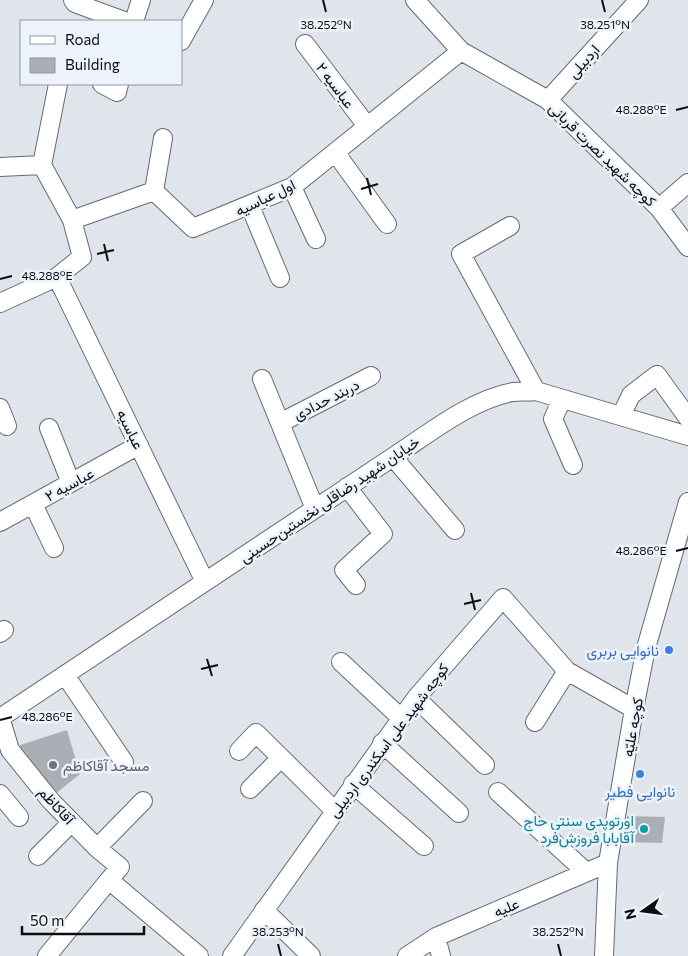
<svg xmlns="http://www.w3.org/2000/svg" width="688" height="956" font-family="Commissioner,Vazirmatn,sans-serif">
	<rect width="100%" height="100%" fill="#e0e5ec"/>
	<path fill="#a9afb5" d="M 67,730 L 80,774 L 54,795 L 21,756 L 20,745 Z
		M 627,816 L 665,817 L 662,843 L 622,842 Z"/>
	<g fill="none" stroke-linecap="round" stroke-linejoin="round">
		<defs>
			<path id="minor" d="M 73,0 L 75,3 L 124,21
				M 415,0 L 461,51 L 548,100 L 659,208 L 688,247
				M 134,21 L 141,0
				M 181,41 L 204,0
				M 305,44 L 367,126
				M 102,84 L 117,92 L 119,84
				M 548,100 L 639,0
				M 163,138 L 154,191 L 193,228 L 292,187 L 461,51
				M 335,152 L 387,224
				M 42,165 L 58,84
				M 0,167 L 42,165
				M 292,187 L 316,239
				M 250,206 L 280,278
				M 659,208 L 688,183
				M 72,220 L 154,191
				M 510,226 L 461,254 L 536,391
				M 57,277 L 205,582
				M 0,303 L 57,277 L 82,257 L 72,220 L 42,165
				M 262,379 L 315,509
				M 562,399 L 553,419 L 573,465
				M 0,408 L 7,426
				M 621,416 L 631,395 L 657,375 L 688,418
				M 280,423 L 371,376
				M 49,428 L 71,483
				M 393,457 L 455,530
				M 347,487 L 383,534 L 344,570 L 356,585
				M 33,504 L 54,548
				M 0,522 L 139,445
				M 0,633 L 4,630
				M 341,662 L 401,718
				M 65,675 L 124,762
				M 416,698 L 485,765
				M 0,717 L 10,750 L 51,801 L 97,848 L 120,867 L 109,880
				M 0,718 L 393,457 C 428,434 472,399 513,392 C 520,391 529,392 536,391 L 688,436
				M 535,722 L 567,671
				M 382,743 L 459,813
				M 239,751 L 256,733 L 334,810
				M 353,784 L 424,846
				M 250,789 L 281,758
				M 498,792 L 586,872
				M 0,794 L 19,817
				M 97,848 L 143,801
				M 38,856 L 72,822
				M 264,910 L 311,956
				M 436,937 L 441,956
				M 47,956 L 109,880 L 199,956
				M 232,956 L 416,698 L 503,598 L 567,671 L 634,709
				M 407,956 L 436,937 L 608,863
				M 604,956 L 608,863 L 634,709 L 646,648 L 688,502"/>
		</defs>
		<use href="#minor" stroke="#656a70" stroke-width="20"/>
		<use href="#minor" stroke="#fff" stroke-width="18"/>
	</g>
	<path fill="none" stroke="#0d0e11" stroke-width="2" d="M 323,0 L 326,12M 602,0 L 605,12M 676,110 L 688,107M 367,178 L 371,195M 361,189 L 378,184M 104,244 L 108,261M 97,254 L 114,250M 0,279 L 12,276M 676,551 L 688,548M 471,593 L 475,610M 464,604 L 481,600M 207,659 L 212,676M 201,669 L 218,665M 0,720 L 12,717M 278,944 L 281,956M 558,944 L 561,956"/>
	<g fill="#3f7fe0" stroke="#edf3fa" stroke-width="2">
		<circle cx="669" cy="650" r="5"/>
		<circle cx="640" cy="774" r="5"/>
	</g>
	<circle fill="#6b7280" stroke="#edf3fa" stroke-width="2" cx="53" cy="765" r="5"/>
	<circle fill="#0f9aa8" stroke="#edf3fa" stroke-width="2" cx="644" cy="829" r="5"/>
	<g text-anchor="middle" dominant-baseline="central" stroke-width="5" stroke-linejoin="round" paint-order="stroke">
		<g font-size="15" fill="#0d0e11" stroke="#edf3fa">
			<text transform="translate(583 61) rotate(-48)">اردبیلی</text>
			<text transform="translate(336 85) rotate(53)">عباسیه ۲</text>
			<text transform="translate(603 154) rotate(44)">کوچه شهید نصرت قربانی</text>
			<text transform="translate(265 197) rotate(-26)">اول عباسیه</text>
			<text transform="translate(326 399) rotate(-27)">دربند حدادی</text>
			<text transform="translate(131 429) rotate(64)">عباسیه</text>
			<text transform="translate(69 484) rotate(-29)">عباسیه ۲</text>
			<text transform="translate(329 499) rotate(-34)">خیابان شهید رضاقلی نخستین‌حسینی</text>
			<text transform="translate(632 727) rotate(-80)">کوچه علیّه</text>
			<text transform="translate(388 740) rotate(-53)">کوچه شهید علی اسکندری اردبیلی</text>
			<text transform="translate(57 805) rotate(48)">آقاکاظم</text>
			<text transform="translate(506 907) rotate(-23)">علیه</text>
		</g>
		<g font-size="15" fill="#366cbe" stroke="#edf3fa" text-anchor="end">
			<text x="659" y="650">نانوایی بربری</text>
			<text x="640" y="791" text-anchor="middle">نانوایی فطیر</text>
		</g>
		<g font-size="15" fill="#5b616d" stroke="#edf3fa" text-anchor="start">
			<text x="63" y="765">مسجد آقاکاظم</text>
		</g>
		<g font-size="15" fill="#0d838f" stroke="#edf3fa" text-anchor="end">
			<text x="634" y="820">اورتوپدی سنتی حاج<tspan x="634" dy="17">آقابابا فروزش‌فرد</tspan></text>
		</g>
	</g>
	<g font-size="12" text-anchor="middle" fill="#0d0e11" stroke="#edf3fa" stroke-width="5" stroke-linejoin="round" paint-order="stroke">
		<text x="326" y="29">38.252°N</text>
		<text x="605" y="29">38.251°N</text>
		<text x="641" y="114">48.288°E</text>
		<text x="47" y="280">48.288°E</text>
		<text x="641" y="555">48.286°E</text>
		<text x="47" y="721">48.286°E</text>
		<text x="278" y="936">38.253°N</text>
		<text x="558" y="936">38.252°N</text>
	</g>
	<rect x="20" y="20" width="162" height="65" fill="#edf3fa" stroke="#93979d"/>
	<rect x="30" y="36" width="25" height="8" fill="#ffffff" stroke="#93979d"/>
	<text x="65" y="45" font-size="15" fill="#0d0e11">Road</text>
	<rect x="30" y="58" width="25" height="15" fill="#a9afb5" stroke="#93979d"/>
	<text x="65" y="70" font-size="15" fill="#0d0e11">Building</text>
	<g transform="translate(643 911) rotate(256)" stroke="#edf3fa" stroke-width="4" paint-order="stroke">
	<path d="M0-4L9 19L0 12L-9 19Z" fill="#0d0e11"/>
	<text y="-8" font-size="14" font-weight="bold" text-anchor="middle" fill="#0d0e11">N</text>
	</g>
	<path d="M22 926v8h122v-8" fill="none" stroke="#0d0e11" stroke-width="2.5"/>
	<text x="30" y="926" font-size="15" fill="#0d0e11" stroke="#edf3fa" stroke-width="4" paint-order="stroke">50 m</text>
</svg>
